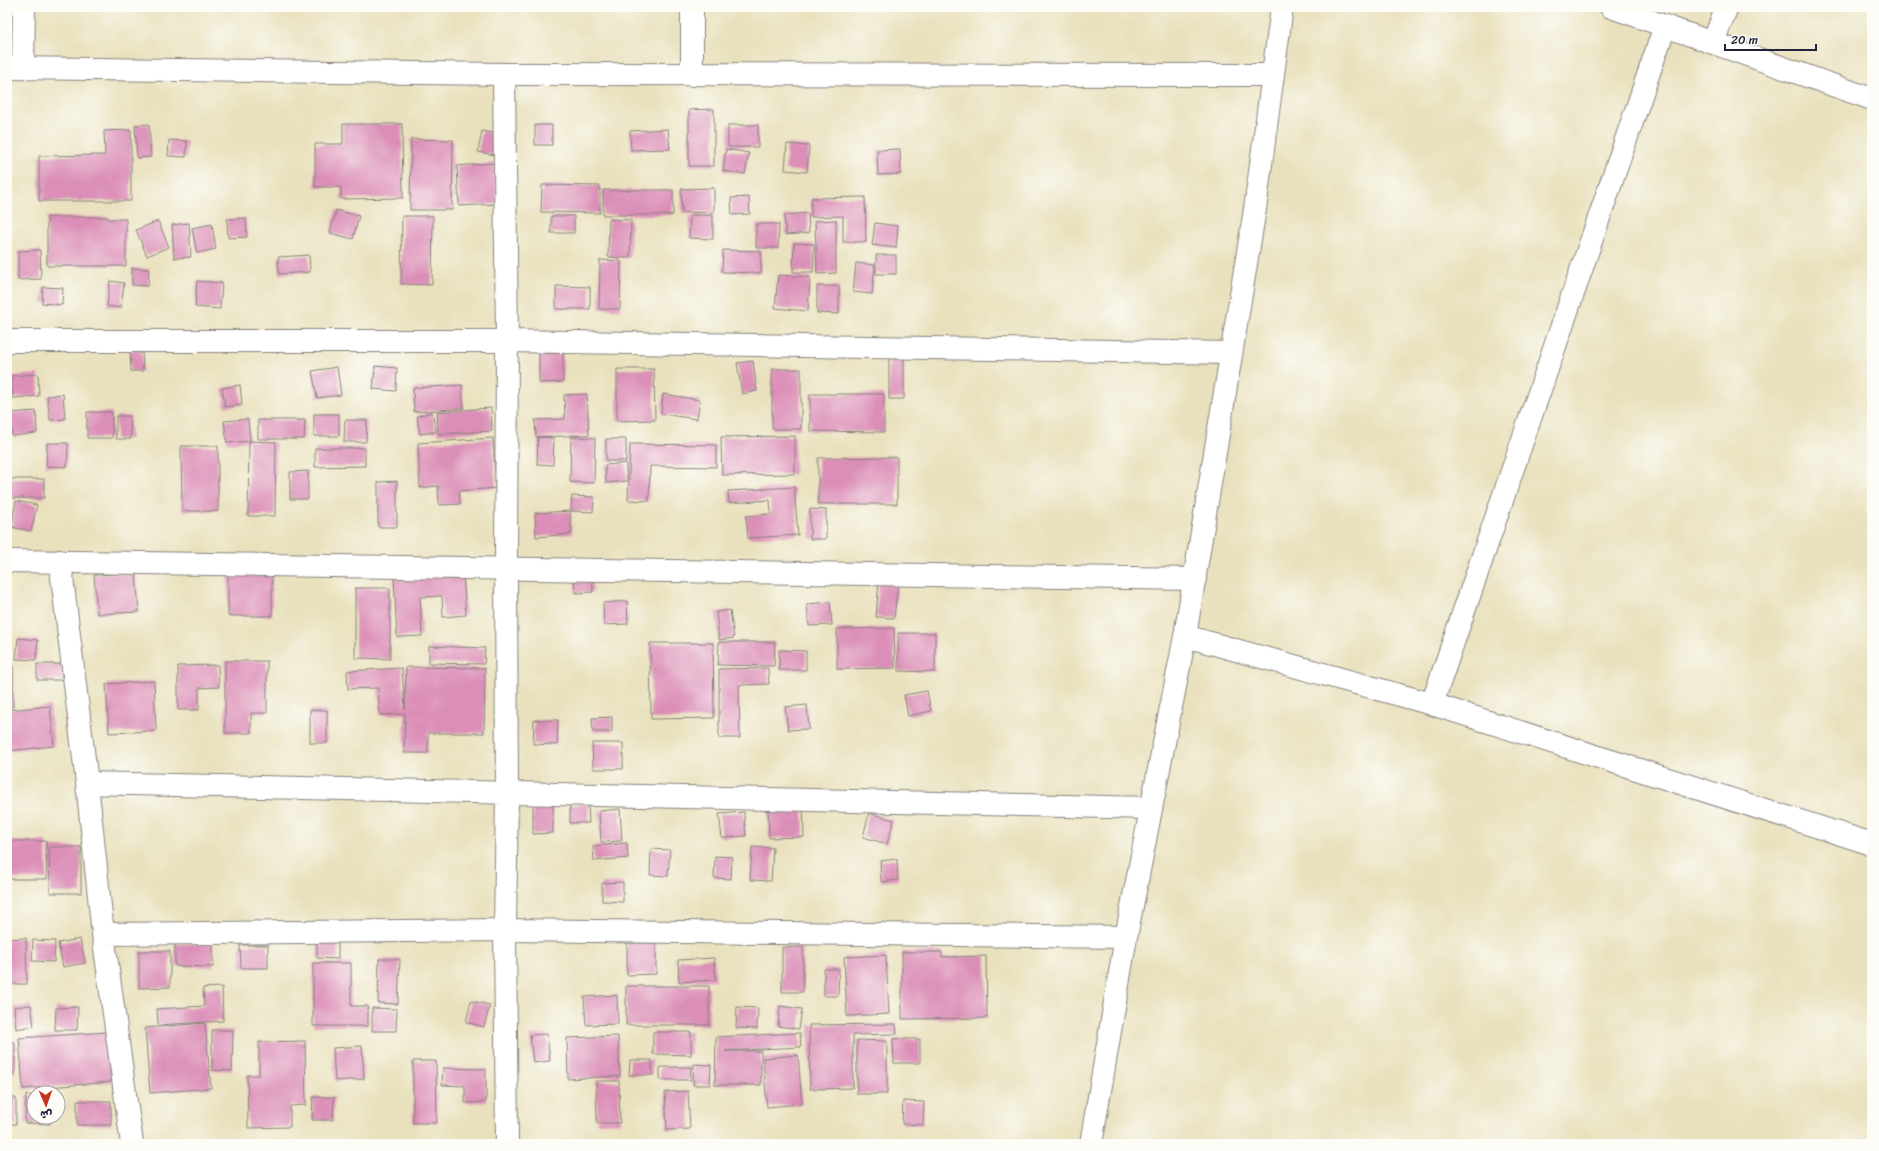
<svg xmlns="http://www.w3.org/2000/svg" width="1879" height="1151" font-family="Sriracha,'Playpen Sans Arabic',sans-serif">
	<rect width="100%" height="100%" fill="#fdfcf7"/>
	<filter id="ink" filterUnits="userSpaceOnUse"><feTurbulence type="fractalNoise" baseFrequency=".025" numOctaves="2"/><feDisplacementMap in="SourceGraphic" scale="8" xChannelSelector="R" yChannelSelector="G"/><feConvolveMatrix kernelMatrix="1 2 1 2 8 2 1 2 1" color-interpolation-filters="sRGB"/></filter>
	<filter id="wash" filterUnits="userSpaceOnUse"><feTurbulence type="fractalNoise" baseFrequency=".012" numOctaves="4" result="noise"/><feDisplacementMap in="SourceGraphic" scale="16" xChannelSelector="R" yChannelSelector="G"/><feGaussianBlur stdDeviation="0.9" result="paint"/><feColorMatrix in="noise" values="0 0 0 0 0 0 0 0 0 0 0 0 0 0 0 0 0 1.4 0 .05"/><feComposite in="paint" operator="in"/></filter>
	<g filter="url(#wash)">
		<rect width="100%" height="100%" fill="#e9e1bd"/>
		<g id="blocks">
			<path fill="#db8eb7" d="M 714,109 L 714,166 L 689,166 L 689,110 Z
				M 149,124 L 151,157 L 137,158 L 135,125 Z
				M 343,124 L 402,124 L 403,198 L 341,199 L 341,187 L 315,187 L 315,144 L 343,144 Z
				M 535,125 L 552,125 L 552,145 L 535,145 Z
				M 728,125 L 758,125 L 758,147 L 728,147 Z
				M 668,129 L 670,149 L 631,150 L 630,131 Z
				M 131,130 L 131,201 L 39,201 L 39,156 L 105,155 L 104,131 Z
				M 482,131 L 498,134 L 495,155 L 478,152 Z
				M 411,139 L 453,140 L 452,210 L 410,210 Z
				M 169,140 L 187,141 L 186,157 L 168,156 Z
				M 787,144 L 809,146 L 807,172 L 785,170 Z
				M 726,149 L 749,153 L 745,174 L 723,171 Z
				M 900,149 L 901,174 L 878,175 L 877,150 Z
				M 495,163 L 497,204 L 459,206 L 457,166 Z
				M 542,185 L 600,186 L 600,213 L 541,212 Z
				M 714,188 L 714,212 L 682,213 L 681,189 Z
				M 603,190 L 673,190 L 673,215 L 603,215 Z
				M 749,197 L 750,214 L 732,215 L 731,198 Z
				M 865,197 L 866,242 L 843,242 L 843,216 L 811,217 L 811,198 Z
				M 336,210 L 359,216 L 353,239 L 330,233 Z
				M 808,213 L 809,233 L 786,235 L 784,215 Z
				M 690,215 L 713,215 L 713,239 L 689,238 Z
				M 402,216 L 433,216 L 432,285 L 401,284 Z
				M 551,216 L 574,216 L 574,233 L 551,233 Z
				M 47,217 L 108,217 L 108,219 L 126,219 L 126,266 L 47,266 Z
				M 246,218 L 247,237 L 228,238 L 227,219 Z
				M 609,219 L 631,220 L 630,258 L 608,257 Z
				M 836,220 L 836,273 L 817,274 L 815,221 Z
				M 158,221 L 169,247 L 147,256 L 136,230 Z
				M 189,223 L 191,257 L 174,258 L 172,225 Z
				M 875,223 L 898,226 L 896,248 L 872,245 Z
				M 212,224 L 216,249 L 197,253 L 192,228 Z
				M 756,224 L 779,224 L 778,248 L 756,248 Z
				M 794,243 L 814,244 L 813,272 L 793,272 Z
				M 40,250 L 41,279 L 18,280 L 18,251 Z
				M 723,250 L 761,251 L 761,273 L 722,272 Z
				M 309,255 L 310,272 L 279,274 L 278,257 Z
				M 876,255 L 896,255 L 896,274 L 876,274 Z
				M 600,260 L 621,261 L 620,309 L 599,309 Z
				M 856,263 L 875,265 L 872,294 L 853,292 Z
				M 132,268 L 149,269 L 148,286 L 132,285 Z
				M 778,275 L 810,277 L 808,311 L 775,308 Z
				M 110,281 L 124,283 L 121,308 L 107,306 Z
				M 197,281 L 222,283 L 220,309 L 195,307 Z
				M 556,286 L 590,287 L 590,309 L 556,309 Z
				M 817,286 L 839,286 L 839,314 L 817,313 Z
				M 43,287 L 63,288 L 62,305 L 42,303 Z
				M 130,350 L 142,350 L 143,371 L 131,371 Z
				M 539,353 L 563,353 L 563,382 L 539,383 Z
				M 889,353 L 904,353 L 904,399 L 889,399 Z
				M 753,361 L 757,391 L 742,394 L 737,363 Z
				M 375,366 L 397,368 L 396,391 L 373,389 Z
				M 337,367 L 341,395 L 317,398 L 312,371 Z
				M 617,369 L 654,369 L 655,420 L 617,421 Z
				M 772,369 L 801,369 L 801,429 L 772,429 Z
				M 38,374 L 39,396 L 13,398 L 11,376 Z
				M 240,385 L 242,405 L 225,407 L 222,388 Z
				M 462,385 L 464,408 L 414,412 L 413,388 Z
				M 63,394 L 65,419 L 50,420 L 47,396 Z
				M 587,394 L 589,435 L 536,437 L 535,420 L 565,419 L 564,395 Z
				M 663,394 L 700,400 L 697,419 L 661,414 Z
				M 810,394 L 884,394 L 884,432 L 810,431 Z
				M 491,408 L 492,431 L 438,434 L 437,412 Z
				M 36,411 L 37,433 L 12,436 L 10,413 Z
				M 87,412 L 112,412 L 112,438 L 87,438 Z
				M 432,412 L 436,432 L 420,434 L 417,416 Z
				M 314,414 L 339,414 L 339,436 L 314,436 Z
				M 116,416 L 130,416 L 131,439 L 116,439 Z
				M 248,419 L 250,441 L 227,443 L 224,421 Z
				M 258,420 L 305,420 L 304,439 L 258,439 Z
				M 345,420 L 367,420 L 366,442 L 344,442 Z
				M 795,436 L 795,474 L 722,475 L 721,437 Z
				M 538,437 L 554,438 L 553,465 L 537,464 Z
				M 571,437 L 595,438 L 594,483 L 570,482 Z
				M 493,438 L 496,488 L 459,491 L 460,504 L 439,505 L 438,486 L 420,488 L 418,443 Z
				M 606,439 L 626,439 L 626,461 L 606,461 Z
				M 249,441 L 276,442 L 275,516 L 248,516 Z
				M 47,443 L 68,443 L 67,467 L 46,466 Z
				M 630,444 L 716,445 L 716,467 L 650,466 L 649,501 L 628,500 Z
				M 181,446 L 218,446 L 218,511 L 182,511 Z
				M 315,448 L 365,448 L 365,466 L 315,467 Z
				M 897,457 L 897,504 L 818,504 L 818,458 Z
				M 626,463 L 627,481 L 606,483 L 605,465 Z
				M 308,471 L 308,499 L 290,499 L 290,472 Z
				M 7,479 L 44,479 L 44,498 L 7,498 Z
				M 397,481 L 397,527 L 378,527 L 378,482 Z
				M 794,487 L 798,535 L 748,538 L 746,516 L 771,514 L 770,500 L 729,503 L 728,491 Z
				M 572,496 L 594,497 L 593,512 L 571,511 Z
				M 16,501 L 37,505 L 31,531 L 11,527 Z
				M 810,509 L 826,510 L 826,539 L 810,539 Z
				M 570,511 L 572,534 L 536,537 L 535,513 Z
				M 136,573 L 139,612 L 97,614 L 94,575 Z
				M 463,574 L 466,615 L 443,617 L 442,596 L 420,597 L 422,636 L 397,637 L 394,578 Z
				M 574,574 L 592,574 L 593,592 L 575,593 Z
				M 228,575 L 272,575 L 272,616 L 228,616 Z
				M 879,581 L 898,583 L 894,618 L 876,617 Z
				M 355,588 L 390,588 L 390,659 L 355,658 Z
				M 627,601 L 628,624 L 604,625 L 603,603 Z
				M 830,602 L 832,625 L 809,626 L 807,604 Z
				M 730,610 L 734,638 L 719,640 L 716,612 Z
				M 894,628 L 895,668 L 837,669 L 837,629 Z
				M 898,633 L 935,633 L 935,672 L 898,671 Z
				M 18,638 L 38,640 L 36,660 L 16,659 Z
				M 719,642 L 775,642 L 774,666 L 718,665 Z
				M 650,643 L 713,643 L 714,718 L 651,719 Z
				M 429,646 L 485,648 L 484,664 L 429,663 Z
				M 779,650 L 806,651 L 806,670 L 779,670 Z
				M 225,661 L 267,661 L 267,713 L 251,713 L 251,733 L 225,733 Z
				M 37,664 L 62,664 L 62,680 L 37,680 Z
				M 218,665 L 219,687 L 199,688 L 199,710 L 178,710 L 178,666 Z
				M 7,666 L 13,666 L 13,707 L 7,707 Z
				M 406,667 L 485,668 L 484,733 L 428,733 L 428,753 L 404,753 L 405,714 L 380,715 L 378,688 L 348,689 L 347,671 L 402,668 L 405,710 Z
				M 768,668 L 769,684 L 739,685 L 740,738 L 719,738 L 719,669 Z
				M 154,681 L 156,731 L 109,733 L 106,684 Z
				M 927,691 L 931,711 L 908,716 L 904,695 Z
				M 807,705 L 809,729 L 788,730 L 785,707 Z
				M 50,706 L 54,746 L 7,751 L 7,710 Z
				M 310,710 L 327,710 L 327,743 L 310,743 Z
				M 612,717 L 612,732 L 593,732 L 592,718 Z
				M 534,720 L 558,720 L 557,745 L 533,744 Z
				M 592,743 L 623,743 L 623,769 L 593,769 Z
				M 533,800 L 553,800 L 553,833 L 533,834 Z
				M 588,804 L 589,823 L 570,823 L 570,805 Z
				M 803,806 L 804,837 L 769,838 L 768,807 Z
				M 620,809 L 622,841 L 601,842 L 599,811 Z
				M 744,812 L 746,836 L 722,838 L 719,814 Z
				M 869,813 L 894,820 L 887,844 L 863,837 Z
				M 7,841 L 46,841 L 47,879 L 7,879 Z
				M 627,843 L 628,858 L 594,861 L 593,846 Z
				M 49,847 L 81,847 L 81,893 L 50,893 Z
				M 752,847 L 773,848 L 771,881 L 750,880 Z
				M 651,849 L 670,850 L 668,876 L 650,875 Z
				M 715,856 L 732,857 L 731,879 L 714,878 Z
				M 897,859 L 898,880 L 881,882 L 880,861 Z
				M 623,882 L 623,902 L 602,901 L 602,883 Z
				M 26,938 L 27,984 L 7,984 L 7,939 Z
				M 80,939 L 85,963 L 63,967 L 58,943 Z
				M 33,940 L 55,941 L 54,962 L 32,961 Z
				M 317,942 L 338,942 L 338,959 L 317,958 Z
				M 627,943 L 656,943 L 656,974 L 627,975 Z
				M 175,944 L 213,944 L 213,967 L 175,966 Z
				M 240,945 L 268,945 L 268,968 L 241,968 Z
				M 782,947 L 803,947 L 803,992 L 782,992 Z
				M 139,951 L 170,951 L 170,987 L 139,988 Z
				M 902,952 L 942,952 L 942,957 L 986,956 L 987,1018 L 902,1019 Z
				M 886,955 L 889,1014 L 847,1016 L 844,957 Z
				M 714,958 L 716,980 L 679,982 L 678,960 Z
				M 379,959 L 400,959 L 398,1004 L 378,1003 Z
				M 313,963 L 351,963 L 351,1006 L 368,1006 L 368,1026 L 313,1026 Z
				M 824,969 L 839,969 L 838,996 L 824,996 Z
				M 626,986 L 709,986 L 709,1025 L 626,1025 Z
				M 222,987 L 223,1021 L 158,1025 L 157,1009 L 204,1006 L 203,988 Z
				M 617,995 L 618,1024 L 586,1025 L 584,997 Z
				M 471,1001 L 490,1005 L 484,1027 L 466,1022 Z
				M 31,1005 L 34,1026 L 16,1029 L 14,1007 Z
				M 780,1006 L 802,1009 L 799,1029 L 778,1026 Z
				M 78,1007 L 77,1030 L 55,1030 L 56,1008 Z
				M 737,1007 L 758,1008 L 757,1029 L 736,1028 Z
				M 372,1008 L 397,1009 L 396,1031 L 372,1031 Z
				M 205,1023 L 211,1088 L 150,1093 L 145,1028 Z
				M 896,1024 L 897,1034 L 853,1035 L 853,1088 L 810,1089 L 809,1025 Z
				M 212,1030 L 233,1030 L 232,1071 L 212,1070 Z
				M 107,1032 L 111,1082 L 23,1089 L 19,1038 Z
				M 653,1032 L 691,1032 L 691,1055 L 653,1054 Z
				M 800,1033 L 801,1047 L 725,1051 L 761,1051 L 761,1085 L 715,1085 L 716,1037 Z
				M 547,1034 L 550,1061 L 533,1063 L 530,1035 Z
				M 618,1036 L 620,1076 L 568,1079 L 567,1038 Z
				M 893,1039 L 920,1039 L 920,1063 L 894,1063 Z
				M 857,1040 L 887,1041 L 887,1094 L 857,1094 Z
				M 305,1041 L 306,1105 L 290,1106 L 290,1127 L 248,1128 L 247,1075 L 259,1075 L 259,1042 Z
				M 7,1042 L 15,1042 L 15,1073 L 7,1073 Z
				M 362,1046 L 364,1079 L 335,1081 L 333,1048 Z
				M 798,1055 L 802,1104 L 767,1107 L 763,1058 Z
				M 630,1060 L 652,1060 L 652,1075 L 629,1075 Z
				M 413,1061 L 436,1061 L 437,1123 L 413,1123 Z
				M 694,1064 L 711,1065 L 710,1085 L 693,1085 Z
				M 660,1067 L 691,1067 L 691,1080 L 660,1080 Z
				M 443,1068 L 486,1069 L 486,1102 L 465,1103 L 465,1086 L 442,1085 Z
				M 596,1081 L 619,1081 L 620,1123 L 597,1123 Z
				M 688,1091 L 690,1129 L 667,1130 L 665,1092 Z
				M 26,1095 L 34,1096 L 34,1117 L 51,1117 L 50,1124 L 25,1123 Z
				M 313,1097 L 334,1097 L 333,1120 L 312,1120 Z
				M 7,1098 L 16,1098 L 16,1124 L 7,1124 Z
				M 77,1101 L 111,1101 L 111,1125 L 77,1125 Z
				M 903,1101 L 924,1102 L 923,1125 L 902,1124 Z"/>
		</g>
	</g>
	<g filter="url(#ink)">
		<use href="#blocks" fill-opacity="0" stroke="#86827c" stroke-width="1"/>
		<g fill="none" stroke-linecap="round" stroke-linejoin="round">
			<defs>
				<path id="minor" d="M 1611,7 L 1872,99
					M 1713,42 L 1727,7
					M 23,68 L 24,7
					M 504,74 L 507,341 L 506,568 L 507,793 L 505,930 L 507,1144
					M 692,75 L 692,7
					M 7,341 L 507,341 L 1231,353
					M 7,561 L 1195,579
					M 60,561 L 87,783 L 103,934 L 132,1144
					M 1185,636 L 1432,704 L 1872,844
					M 1432,704 L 1665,26
					M 87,783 L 1151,808
					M 103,934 L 505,930 L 1126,937"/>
				<path id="tertiary" d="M 7,68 L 504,74 L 1272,75"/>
				<path id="secondary" d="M 1091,1144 L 1126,937 L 1185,636 L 1255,209 L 1282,7"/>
			</defs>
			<use href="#minor" stroke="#86827c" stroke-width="24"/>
			<use href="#tertiary" stroke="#86827c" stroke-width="24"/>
			<use href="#secondary" stroke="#86827c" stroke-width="24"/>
			<use href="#minor" stroke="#fff" stroke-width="22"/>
			<use href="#tertiary" stroke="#fff" stroke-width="22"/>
			<use href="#secondary" stroke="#fff" stroke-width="22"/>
		</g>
	</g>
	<rect width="1879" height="1151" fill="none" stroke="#fdfcf7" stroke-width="24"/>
	<g transform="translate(46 1105) rotate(178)"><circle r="19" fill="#fdfcf7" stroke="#a5a5ac"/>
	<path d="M0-3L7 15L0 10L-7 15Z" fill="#c8321e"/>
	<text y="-6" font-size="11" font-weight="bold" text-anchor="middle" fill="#22223b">ش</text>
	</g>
	<path d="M1725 44v6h91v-6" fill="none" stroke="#22223b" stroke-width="2"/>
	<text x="1731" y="44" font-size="12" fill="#22223b" stroke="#fdfcf7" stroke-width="3" paint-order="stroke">20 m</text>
</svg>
